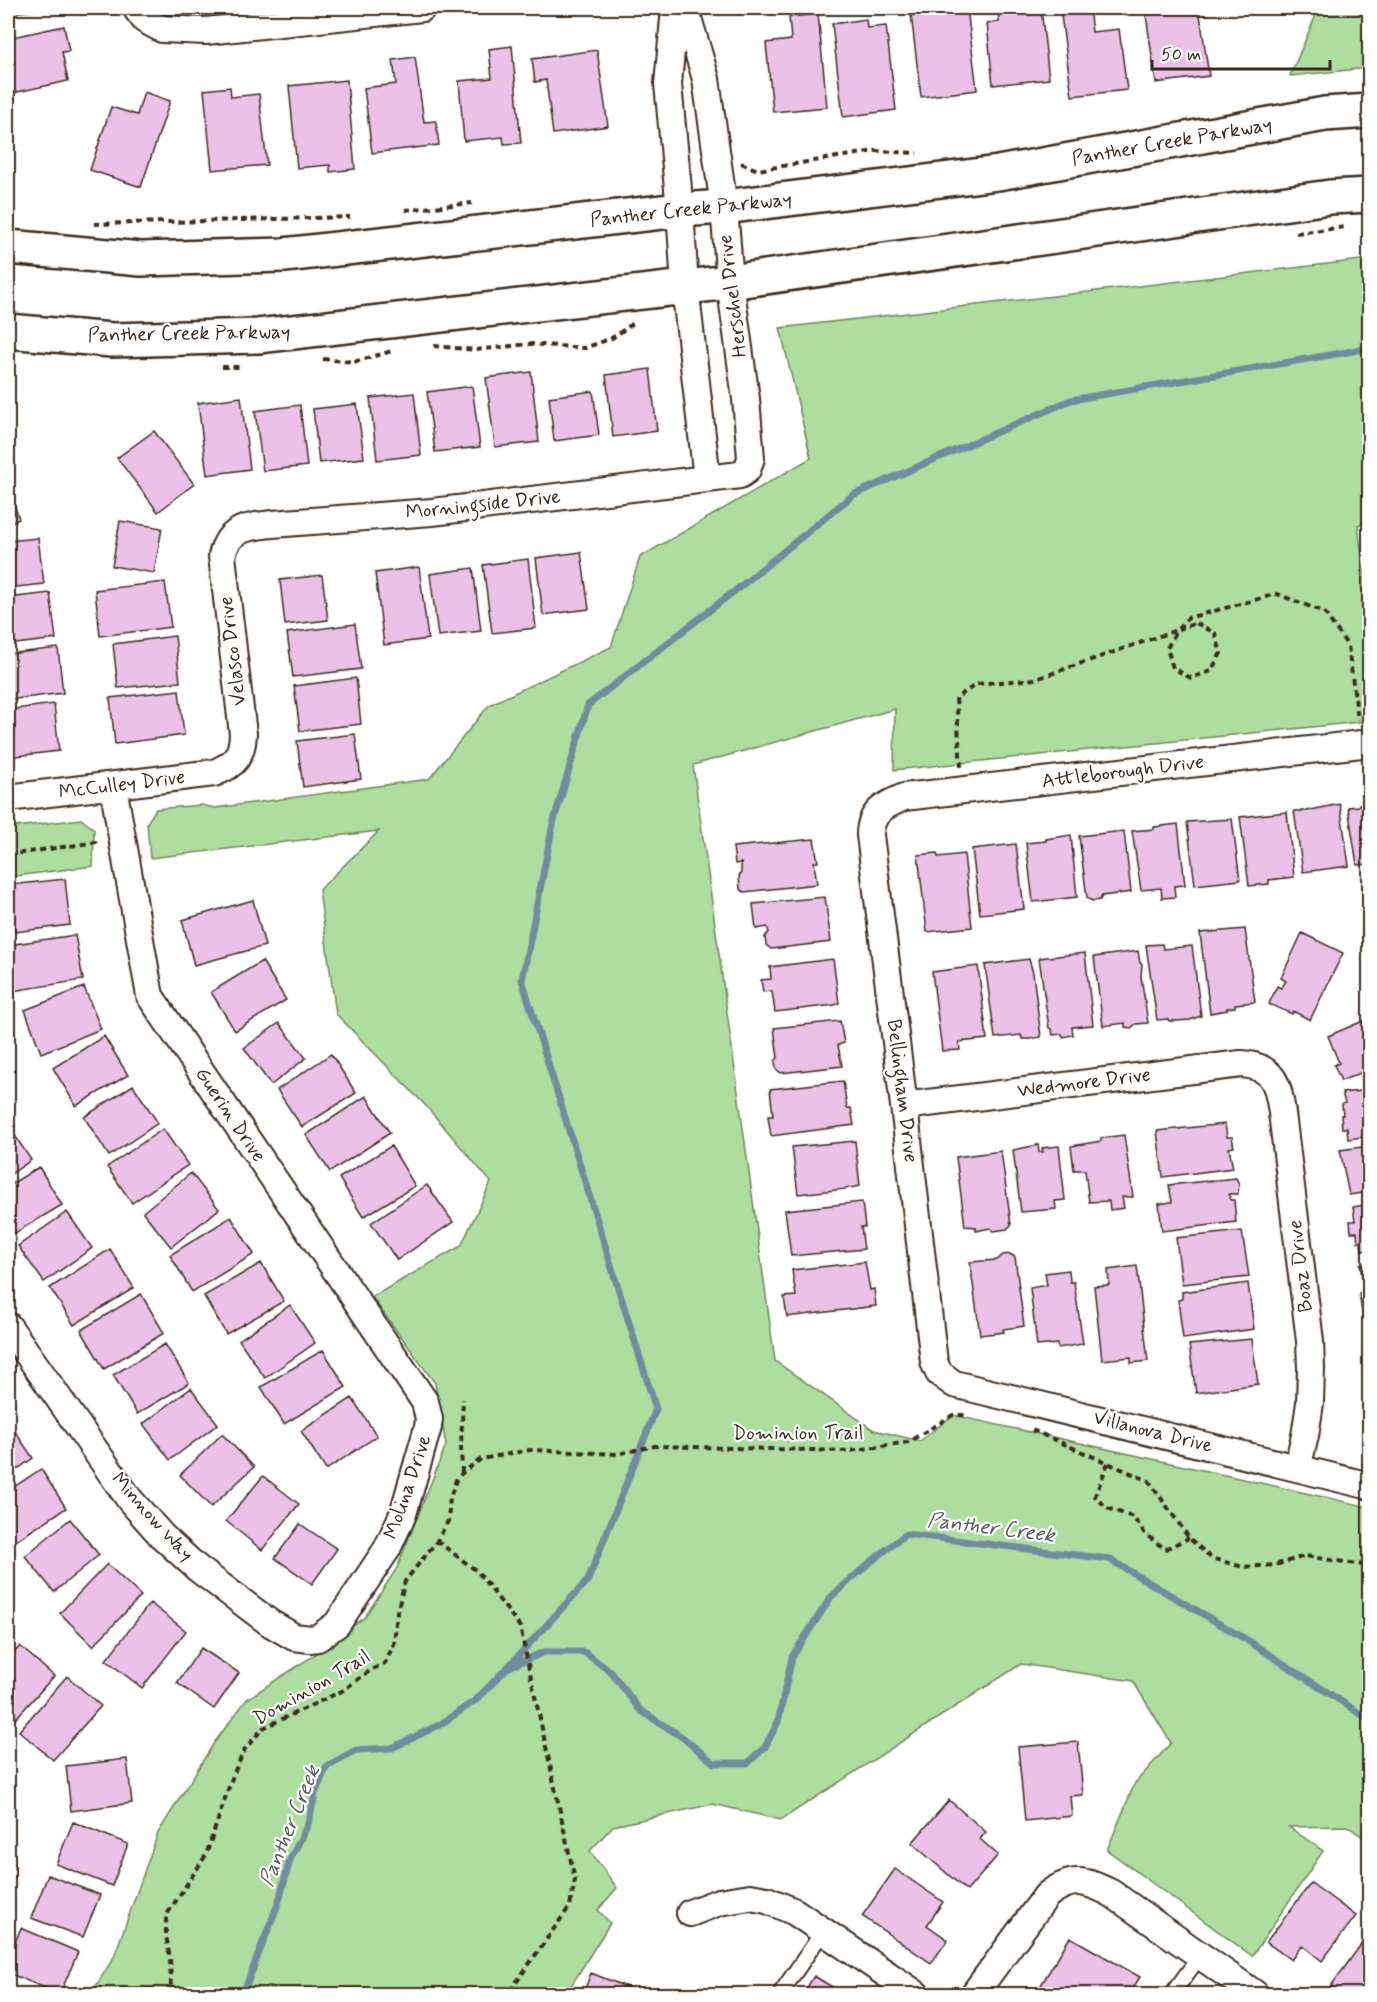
<svg xmlns="http://www.w3.org/2000/svg" width="1377" height="2002" font-family="Mynerve,sans-serif">
	<rect width="100%" height="100%" fill="#fff"/>
	<filter id="ink" filterUnits="userSpaceOnUse"><feTurbulence type="fractalNoise" baseFrequency=".0167" numOctaves="2"/><feDisplacementMap in="SourceGraphic" scale="12" xChannelSelector="R" yChannelSelector="G"/><feConvolveMatrix kernelMatrix="1 2 1 2 8 2 1 2 1" color-interpolation-filters="sRGB"/></filter>
	<g filter="url(#ink)">
		<path fill="#adde9f" stroke="#74845e" stroke-width="1.5" d="M 1319,8 L 1369,8 L 1369,68 L 1290,76 Z
			M 1369,259 L 1370,521 L 1358,525 L 1370,618 L 1369,721 L 894,770 L 895,709 L 693,765 L 775,1361 L 874,1430 L 920,1441 L 953,1415 L 1369,1507 L 1369,1841 L 1347,1826 L 1289,1827 L 1323,1851 L 1252,1956 L 1107,1850 L 1135,1783 L 1171,1743 L 1133,1681 L 1021,1664 L 781,1820 L 713,1804 L 613,1826 L 590,1851 L 617,1888 L 598,1910 L 610,1923 L 566,1994 L 91,1994 L 114,1957 L 158,1833 L 214,1743 L 247,1699 L 310,1658 L 365,1617 L 397,1568 L 446,1445 L 435,1383 L 372,1297 L 461,1246 L 491,1182 L 426,1106 L 336,1014 L 319,890 L 379,831 L 150,858 L 147,823 L 156,809 L 201,805 L 215,808 L 429,779 L 489,705 L 611,647 L 640,557 L 811,458 L 780,328 Z
			M 81,819 L 94,829 L 93,866 L 8,877 L 8,828 Z"/>
		<g fill="none" stroke-linecap="round" stroke-linejoin="round">
			<path stroke="#718c9e" stroke-width="7" d="M 507,1668 L 588,1580 L 656,1409 L 522,980 L 553,824 L 588,705 L 741,586 L 853,495 L 1071,400 L 1370,348
				M 243,1994 L 278,1904 L 290,1860 L 308,1824 L 316,1791 L 327,1766 L 356,1750 L 392,1748 L 441,1724 L 476,1700 L 507,1668 L 544,1652 L 584,1652 L 611,1672 L 640,1710 L 682,1737 L 714,1763 L 748,1763 L 765,1747 L 778,1722 L 792,1657 L 831,1597 L 867,1565 L 906,1534 L 1109,1559 L 1247,1640 L 1370,1720"/>
		</g>
		<path fill="#ebc1e8" stroke="#3b2a1e" stroke-width="1.5" d="M 8,8 L 62,8 L 8,13 Z
			M 967,8 L 977,90 L 921,97 L 911,14 Z
			M 1018,8 L 1041,8 L 1049,79 L 993,85 L 987,23 L 999,22 L 998,10 Z
			M 1060,8 L 1089,8 L 1092,32 L 1119,29 L 1127,90 L 1072,96 Z
			M 1174,8 L 1199,8 L 1209,76 L 1156,83 L 1146,15 L 1175,11 Z
			M 818,14 L 827,107 L 773,112 L 766,43 L 791,40 L 789,17 Z
			M 866,19 L 867,28 L 886,26 L 896,110 L 843,117 L 832,24 Z
			M 64,26 L 69,51 L 62,52 L 68,81 L 8,94 L 8,38 Z
			M 512,46 L 521,143 L 504,144 L 503,137 L 464,141 L 459,81 L 492,78 L 489,49 Z
			M 597,50 L 608,126 L 553,134 L 546,80 L 535,82 L 532,59 Z
			M 415,57 L 424,122 L 436,121 L 439,145 L 372,153 L 364,88 L 396,84 L 393,60 Z
			M 347,80 L 355,169 L 330,172 L 330,165 L 297,168 L 289,86 Z
			M 230,87 L 231,97 L 259,94 L 267,165 L 212,170 L 204,90 Z
			M 144,92 L 170,101 L 141,187 L 90,170 L 111,107 L 137,115 Z
			M 650,369 L 657,431 L 613,437 L 606,375 Z
			M 531,372 L 539,442 L 495,447 L 486,378 Z
			M 472,386 L 480,447 L 435,452 L 427,392 Z
			M 593,391 L 599,435 L 554,441 L 549,397 Z
			M 414,393 L 421,455 L 377,460 L 370,398 Z
			M 241,397 L 250,469 L 207,475 L 198,403 Z
			M 357,404 L 364,458 L 319,463 L 313,409 Z
			M 300,405 L 307,466 L 263,471 L 255,411 Z
			M 154,431 L 194,484 L 158,512 L 117,458 Z
			M 8,486 L 19,519 L 8,523 Z
			M 120,521 L 162,528 L 154,573 L 112,566 Z
			M 38,538 L 44,584 L 8,588 L 8,541 Z
			M 581,552 L 589,609 L 543,615 L 536,558 Z
			M 528,559 L 536,628 L 492,633 L 483,565 Z
			M 419,567 L 428,639 L 384,645 L 375,573 Z
			M 473,568 L 481,631 L 438,636 L 430,574 Z
			M 322,575 L 328,620 L 285,625 L 280,580 Z
			M 165,582 L 171,627 L 100,636 L 95,590 Z
			M 50,593 L 56,639 L 8,645 L 8,598 Z
			M 355,624 L 361,669 L 293,677 L 287,633 Z
			M 175,636 L 180,682 L 118,688 L 113,644 Z
			M 58,648 L 63,693 L 8,700 L 8,654 Z
			M 356,678 L 361,724 L 300,731 L 294,686 Z
			M 179,690 L 184,735 L 115,744 L 110,698 Z
			M 54,704 L 59,751 L 8,757 L 8,710 Z
			M 355,734 L 361,779 L 303,787 L 297,741 Z
			M 1370,803 L 1370,864 L 1357,865 L 1348,807 L 1359,806 L 1359,804 Z
			M 1340,804 L 1349,866 L 1303,872 L 1294,811 L 1306,811 Z
			M 1287,812 L 1294,877 L 1269,880 L 1269,884 L 1249,886 L 1240,817 Z
			M 1232,819 L 1240,880 L 1195,885 L 1187,822 Z
			M 1178,824 L 1185,885 L 1174,886 L 1175,897 L 1162,898 L 1161,888 L 1141,890 L 1132,831 L 1154,829 L 1154,827 Z
			M 1124,831 L 1131,892 L 1102,896 L 1100,900 L 1092,901 L 1087,898 L 1079,836 Z
			M 1071,835 L 1077,897 L 1033,902 L 1026,843 L 1046,841 L 1046,839 Z
			M 814,839 L 818,862 L 814,862 L 817,884 L 744,892 L 740,889 L 739,876 L 741,873 L 741,863 L 735,864 L 733,847 Z
			M 1016,844 L 1024,909 L 980,914 L 972,849 Z
			M 937,853 L 938,857 L 964,854 L 972,927 L 927,932 L 918,855 Z
			M 65,879 L 70,925 L 15,932 L 10,885 Z
			M 825,897 L 831,942 L 771,949 L 766,945 L 765,937 L 769,932 L 767,927 L 756,929 L 753,904 Z
			M 253,900 L 265,946 L 194,965 L 182,920 Z
			M 1245,929 L 1255,1002 L 1235,1004 L 1235,1007 L 1227,1008 L 1227,1010 L 1210,1013 L 1200,933 Z
			M 1302,933 L 1343,953 L 1310,1020 L 1293,1011 L 1292,1014 L 1269,1004 L 1277,986 L 1281,988 L 1286,981 L 1281,978 Z
			M 75,935 L 83,980 L 12,991 L 8,964 L 8,945 Z
			M 1162,944 L 1163,949 L 1192,946 L 1201,1016 L 1190,1020 L 1176,1021 L 1169,1021 L 1168,1019 L 1157,1020 L 1146,945 Z
			M 1138,951 L 1140,963 L 1142,964 L 1141,976 L 1148,1023 L 1136,1024 L 1131,1028 L 1125,1027 L 1125,1023 L 1103,1026 L 1094,957 Z
			M 1085,953 L 1093,1025 L 1072,1027 L 1073,1035 L 1063,1037 L 1062,1034 L 1053,1035 L 1052,1029 L 1049,1028 L 1039,958 Z
			M 833,959 L 839,1003 L 835,1005 L 775,1012 L 772,991 L 763,992 L 761,980 L 771,979 L 770,967 Z
			M 1029,959 L 1033,973 L 1041,1037 L 1030,1039 L 1022,1039 L 1021,1035 L 995,1038 L 985,965 Z
			M 262,961 L 286,1000 L 235,1031 L 211,992 Z
			M 978,966 L 987,1039 L 959,1042 L 960,1050 L 942,1051 L 932,972 Z
			M 84,987 L 101,1029 L 41,1053 L 25,1010 Z
			M 1370,1018 L 1370,1069 L 1341,1081 L 1334,1065 L 1339,1063 L 1328,1036 Z
			M 840,1021 L 844,1043 L 838,1045 L 842,1066 L 781,1073 L 776,1069 L 775,1061 L 778,1058 L 774,1028 Z
			M 279,1023 L 306,1058 L 271,1085 L 244,1048 Z
			M 104,1036 L 128,1075 L 76,1106 L 53,1068 Z
			M 331,1054 L 356,1093 L 302,1127 L 277,1090 Z
			M 843,1081 L 847,1108 L 851,1108 L 854,1125 L 771,1136 L 768,1116 L 773,1116 L 770,1089 Z
			M 133,1085 L 158,1123 L 109,1156 L 84,1117 Z
			M 1370,1090 L 1370,1136 L 1348,1139 L 1347,1128 L 1342,1128 L 1341,1115 L 1343,1115 L 1342,1104 L 1345,1103 L 1342,1093 Z
			M 366,1096 L 390,1133 L 330,1172 L 306,1135 Z
			M 1225,1124 L 1227,1137 L 1232,1137 L 1234,1147 L 1229,1148 L 1233,1168 L 1163,1177 L 1157,1131 Z
			M 8,1125 L 31,1160 L 8,1176 Z
			M 163,1129 L 188,1165 L 132,1203 L 107,1167 Z
			M 1124,1135 L 1133,1197 L 1122,1197 L 1124,1208 L 1110,1210 L 1109,1201 L 1089,1202 L 1085,1170 L 1074,1170 L 1071,1146 L 1101,1141 L 1101,1138 Z
			M 855,1141 L 860,1186 L 845,1189 L 798,1194 L 792,1147 Z
			M 1038,1145 L 1039,1152 L 1043,1152 L 1042,1148 L 1059,1146 L 1065,1200 L 1055,1201 L 1056,1209 L 1021,1212 L 1013,1150 Z
			M 391,1146 L 415,1186 L 363,1217 L 339,1178 Z
			M 1370,1146 L 1370,1192 L 1349,1195 L 1340,1150 Z
			M 1001,1151 L 1011,1225 L 1007,1229 L 994,1231 L 990,1228 L 976,1231 L 976,1227 L 965,1226 L 956,1157 Z
			M 39,1167 L 62,1205 L 10,1236 L 8,1232 L 8,1186 Z
			M 191,1173 L 219,1209 L 171,1247 L 143,1212 Z
			M 1236,1178 L 1239,1184 L 1238,1194 L 1229,1194 L 1231,1200 L 1234,1200 L 1236,1222 L 1162,1231 L 1159,1204 L 1172,1202 L 1169,1185 Z
			M 427,1185 L 453,1222 L 397,1260 L 371,1223 Z
			M 862,1202 L 865,1227 L 861,1227 L 864,1249 L 791,1256 L 785,1210 Z
			M 1370,1204 L 1370,1250 L 1362,1251 L 1361,1242 L 1358,1242 L 1357,1232 L 1351,1232 L 1350,1221 L 1355,1221 L 1353,1207 Z
			M 67,1212 L 92,1248 L 44,1282 L 18,1246 Z
			M 231,1217 L 254,1254 L 192,1292 L 170,1255 Z
			M 1242,1231 L 1249,1277 L 1182,1284 L 1176,1238 Z
			M 110,1249 L 134,1288 L 74,1325 L 50,1288 Z
			M 1010,1254 L 1015,1257 L 1024,1326 L 1003,1329 L 1004,1332 L 980,1335 L 970,1262 L 997,1260 L 1003,1255 Z
			M 865,1262 L 870,1290 L 874,1289 L 876,1306 L 787,1317 L 784,1297 L 796,1296 L 792,1270 Z
			M 261,1263 L 284,1301 L 226,1334 L 204,1296 Z
			M 1370,1263 L 1370,1310 L 1362,1312 L 1359,1293 L 1365,1292 L 1360,1264 Z
			M 1137,1266 L 1148,1361 L 1131,1363 L 1131,1357 L 1102,1360 L 1094,1286 L 1109,1285 L 1108,1270 Z
			M 1069,1270 L 1070,1282 L 1074,1282 L 1083,1344 L 1058,1348 L 1057,1344 L 1037,1346 L 1030,1288 L 1047,1285 L 1045,1273 Z
			M 1248,1283 L 1254,1329 L 1183,1339 L 1178,1300 L 1182,1299 L 1182,1292 Z
			M 141,1294 L 164,1333 L 104,1369 L 81,1330 Z
			M 290,1305 L 315,1343 L 265,1378 L 239,1340 Z
			M 1364,1320 L 1370,1320 L 1370,1367 L 1369,1346 L 1365,1345 Z
			M 1252,1339 L 1258,1384 L 1196,1393 L 1189,1345 Z
			M 165,1344 L 189,1383 L 137,1414 L 113,1375 Z
			M 323,1350 L 346,1387 L 284,1424 L 261,1387 Z
			M 191,1388 L 218,1424 L 170,1460 L 143,1424 Z
			M 352,1398 L 377,1436 L 326,1470 L 301,1431 Z
			M 1368,1402 L 1370,1402 L 1370,1428 L 1363,1428 L 1364,1409 L 1368,1409 Z
			M 8,1421 L 33,1458 L 8,1476 Z
			M 222,1434 L 254,1467 L 211,1507 L 180,1475 Z
			M 41,1469 L 66,1508 L 8,1546 L 8,1491 Z
			M 263,1476 L 299,1504 L 262,1550 L 226,1521 Z
			M 70,1519 L 99,1555 L 54,1592 L 25,1556 Z
			M 300,1524 L 337,1549 L 312,1584 L 275,1558 Z
			M 107,1564 L 141,1596 L 93,1646 L 60,1613 Z
			M 150,1603 L 186,1631 L 142,1688 L 106,1660 Z
			M 20,1646 L 54,1676 L 8,1727 L 8,1660 Z
			M 201,1648 L 239,1673 L 214,1709 L 177,1683 Z
			M 67,1676 L 101,1706 L 53,1760 L 19,1731 Z
			M 1078,1742 L 1083,1795 L 1070,1796 L 1072,1816 L 1025,1821 L 1018,1747 Z
			M 127,1759 L 132,1803 L 71,1811 L 66,1766 Z
			M 949,1800 L 986,1832 L 980,1839 L 998,1855 L 967,1891 L 912,1843 Z
			M 73,1822 L 128,1844 L 112,1886 L 56,1864 Z
			M 895,1869 L 943,1902 L 927,1925 L 948,1940 L 931,1963 L 862,1916 Z
			M 48,1875 L 100,1895 L 83,1937 L 31,1918 Z
			M 1311,1883 L 1356,1916 L 1322,1961 L 1302,1945 L 1291,1960 L 1266,1942 Z
			M 21,1928 L 78,1952 L 60,1994 L 8,1973 L 8,1959 Z
			M 1370,1932 L 1370,1994 L 1343,1994 L 1331,1986 Z
			M 1070,1937 L 1140,1977 L 1129,1994 L 1057,1994 L 1041,1985 Z
			M 591,1973 L 644,1994 L 583,1994 Z
			M 814,1976 L 844,1994 L 803,1994 Z"/>
		<g fill="none" stroke-linecap="round" stroke-linejoin="round">
			<defs>
				<path id="service" d="M 780,1994 L 824,1930
					M 1172,1994 L 1200,1956"/>
				<path id="minor" d="M 136,8 L 145,20 L 162,29 L 206,31 L 422,8
					M 675,8 L 668,84 L 680,210 L 685,286 L 707,479
					M 1370,743 L 904,797 C 885,805 870,812 870,835 L 904,1106 L 934,1362 L 939,1373 L 954,1384 L 1370,1486
					M 8,798 L 214,773 C 234,765 242,757 243,734 L 222,556 C 228,528 247,527 272,524 L 432,512 L 740,475 L 747,470 L 751,458 L 746,399 L 730,282 L 724,207 L 706,79 L 685,8
					M 904,1106 L 1241,1064 C 1275,1066 1278,1085 1282,1113 L 1310,1341 L 1311,1368 L 1310,1403 L 1305,1436 L 1297,1468
					M 8,1326 L 130,1500 L 162,1536 L 197,1568 L 270,1623 L 294,1637 L 310,1639 L 318,1638 L 337,1624 L 387,1549 L 403,1514 L 428,1427 L 429,1419 L 425,1402 L 150,996 L 113,786
					M 690,1913 L 719,1902 L 750,1897 L 767,1900 L 795,1912 L 916,1994
					M 974,1994 L 1047,1895 C 1072,1876 1085,1880 1111,1893 L 1255,1994"/>
				<path id="secondary" d="M 8,247 L 141,259 L 284,255 L 680,210 L 724,207 L 998,173 L 1325,114 L 1370,111
					M 8,331 L 112,340 L 258,336 L 730,282 L 1330,197 L 1370,195"/>
			</defs>
			<use href="#service" stroke="#3b2a1e" stroke-width="18"/>
			<use href="#minor" stroke="#3b2a1e" stroke-width="30"/>
			<use href="#secondary" stroke="#3b2a1e" stroke-width="38"/>
			<path stroke="#3b2a1e" stroke-width="4" stroke-dasharray="6 4.5" stroke-linecap="butt" d="M 741,163 L 758,170 L 875,151 L 917,153
				M 405,210 L 472,203
				M 94,224 L 350,217
				M 1296,233 L 1345,227
				M 434,346 L 476,350 L 529,344 L 585,348 L 612,338 L 635,322
				M 323,359 L 354,362 L 392,351
				M 222,367 L 241,367
				M 1196,623 L 1215,633 L 1221,653 L 1211,671 L 1191,678 L 1173,668 L 1167,648 L 1177,630 Z
				M 961,767 L 956,698 L 977,684 L 1036,679 L 1177,630 L 1188,618 L 1277,594 L 1324,612 L 1348,646 L 1358,720
				M 8,855 L 97,842
				M 1032,1430 L 1149,1481 L 1189,1538 L 1211,1558 L 1243,1567 L 1275,1565 L 1305,1556 L 1370,1566
				M 1108,1463 L 1095,1496 L 1107,1508 L 1133,1517 L 1145,1534 L 1165,1549 L 1189,1538
				M 462,1473 L 461,1446 L 463,1399
				M 437,1541 L 478,1572 L 520,1627 L 575,1880 L 570,1906 L 508,1994
				M 164,1994 L 171,1986 L 170,1959 L 166,1935 L 166,1916 L 206,1855 L 233,1775 L 245,1749 L 263,1728 L 342,1691 L 371,1670 L 385,1663 L 394,1644 L 397,1612 L 405,1581 L 437,1541 L 448,1521 L 450,1498 L 456,1480 L 462,1473 L 481,1459 L 530,1450 L 617,1454 L 655,1446 L 850,1451 L 908,1442 L 953,1415 L 969,1415"/>
			<use href="#service" stroke="#fff" stroke-width="14"/>
			<use href="#minor" stroke="#fff" stroke-width="26"/>
			<use href="#secondary" stroke="#fff" stroke-width="33"/>
		</g>
	</g>
	<g text-anchor="middle" dominant-baseline="central" stroke-width="4.5" stroke-linejoin="round" paint-order="stroke">
		<g font-size="20" fill="#3b2a1e" stroke="#fff">
			<text transform="translate(1172 142) rotate(-10)">Panther Creek Parkway</text>
			<text transform="translate(691 210) rotate(-6)">Panther Creek Parkway</text>
			<text transform="translate(733 296) rotate(-97)">Herschel Drive</text>
			<text transform="translate(189 334) rotate(-1)">Panther Creek Parkway</text>
			<text transform="translate(483 505) rotate(-6)">Morningside Drive</text>
			<text transform="translate(233 651) rotate(-97)">Velasco Drive</text>
			<text transform="translate(1123 772) rotate(-7)">Attleborough Drive</text>
			<text transform="translate(122 785) rotate(-7)">McCulley Drive</text>
			<text transform="translate(1084 1083) rotate(-7)">Wedmore Drive</text>
			<text transform="translate(902 1091) rotate(83)">Bellingham Drive</text>
			<text transform="translate(230 1115) rotate(56)">Guerin Drive</text>
			<text transform="translate(1301 1266) rotate(-97)">Boaz Drive</text>
			<text transform="translate(1153 1432) rotate(14)">Villanova Drive</text>
			<text x="798" y="1433">Dominion Trail</text>
			<text transform="translate(408 1487) rotate(-71)">Molina Drive</text>
			<text transform="translate(152 1517) rotate(48)">Minnow Way</text>
			<text transform="translate(312 1688) rotate(-30)">Dominion Trail</text>
		</g>
		<g font-size="21" font-style="italic" fill="#565b5e" stroke="#fff">
			<text transform="translate(991 1528) rotate(7)">Panther Creek</text>
			<text transform="translate(290 1826) rotate(-68)">Panther Creek</text>
		</g>
	</g>
	<rect width="1377" height="2002" fill="none" stroke="#fff" stroke-width="30"/>
	<rect x="15" y="15" width="1347" height="1972" fill="none" stroke="#3b2a1e" stroke-width="2" filter="url(#ink)"/>
	<path d="M1152 60v9h178v-9" fill="none" stroke="#3b2a1e" stroke-width="3"/>
	<text x="1161" y="60" font-size="18" fill="#3b2a1e" stroke="#ffffff" stroke-width="4.5" paint-order="stroke">50 m</text>
</svg>
